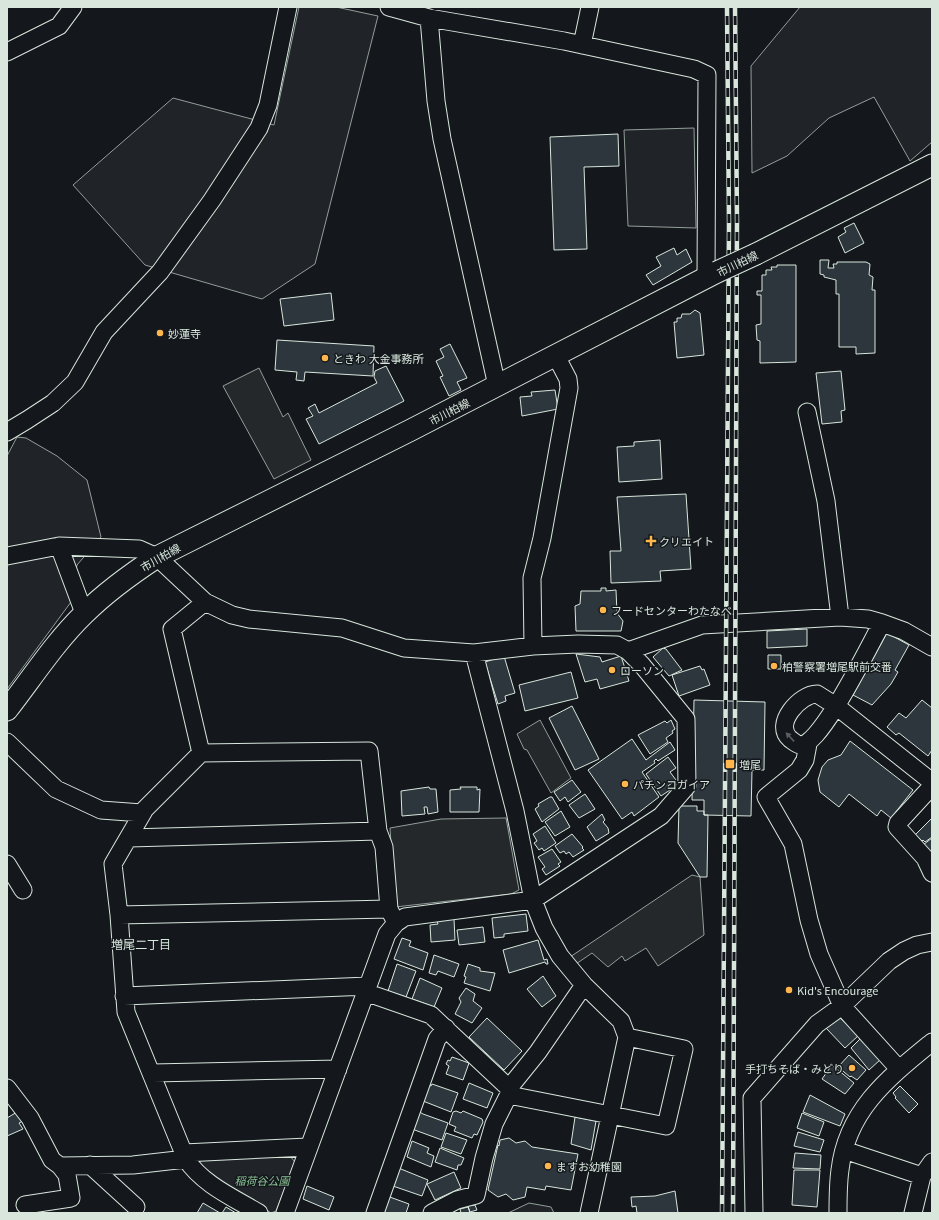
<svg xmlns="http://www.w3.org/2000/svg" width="939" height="1220" font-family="Georgia,'Noto Sans JP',serif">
	<rect width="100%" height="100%" fill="#14181c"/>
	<path fill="#202428" stroke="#939e99" d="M 299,7 L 336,7 L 378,16 L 315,264 L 262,299 L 145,265 L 73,185 L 173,98 L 274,125 Z
		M 800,7 L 932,7 L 932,142 L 910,161 L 874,97 L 829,118 L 787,156 L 752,173 L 751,66 Z
		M 694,128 L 696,228 L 628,226 L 624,130 Z
		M 17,437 L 26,438 L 57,456 L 87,480 L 101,537 L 77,565 L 71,602 L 7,689 L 7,456 Z
		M 290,1156 L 295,1162 L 276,1211 L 271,1213 L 212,1176 L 199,1165 L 201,1158 Z
		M 529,1203 L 551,1207 L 554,1213 L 508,1213 Z"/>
	<path fill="#24282b" stroke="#939e99" d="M 259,368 L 283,417 L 288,413 L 311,460 L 274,479 L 223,386 Z
		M 540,720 L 571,778 L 551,793 L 527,750 L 524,749 L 517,734 Z
		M 506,818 L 519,890 L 511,894 L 395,907 L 390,828 L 441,819 Z
		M 692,875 L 700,877 L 704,935 L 658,966 L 646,948 L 625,961 L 622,956 L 608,967 L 592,953 L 576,964 L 570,957 Z"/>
	<path fill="#2c363c" stroke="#d8e6dc" d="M 618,134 L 619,166 L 584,167 L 587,249 L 554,250 L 550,137 Z
		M 854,223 L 864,243 L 845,253 L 838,237 L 846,232 L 844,228 Z
		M 674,248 L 677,255 L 686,249 L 692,262 L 653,285 L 646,275 L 661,266 L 656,257 Z
		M 820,260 L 829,260 L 828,268 L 834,268 L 833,264 L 837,264 L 837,262 L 866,262 L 870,264 L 869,275 L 873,277 L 872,290 L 875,290 L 875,353 L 856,354 L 856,347 L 839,347 L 839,294 L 836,294 L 836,280 L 824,277 L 824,275 L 820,274 Z
		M 777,265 L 796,265 L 796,362 L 760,363 L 760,341 L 757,340 L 756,325 L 761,324 L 761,295 L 757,295 L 757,291 L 762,291 L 762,275 L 766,275 L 766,270 L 772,270 L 771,267 L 777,267 Z
		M 331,293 L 334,320 L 284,326 L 280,299 Z
		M 695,310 L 700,313 L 704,355 L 677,358 L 674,322 L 677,322 L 677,318 L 681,318 L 682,314 L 690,314 Z
		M 277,340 L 374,346 L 373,376 L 305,372 L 304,381 L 296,380 L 297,372 L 275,370 Z
		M 450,344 L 467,378 L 457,382 L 461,390 L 449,396 L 440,377 L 443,376 L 436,361 L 444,357 L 440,349 Z
		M 386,366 L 404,401 L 319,444 L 306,419 L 313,416 L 308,408 L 315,404 L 319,413 L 377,383 L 374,377 L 375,371 Z
		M 841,371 L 845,410 L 841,411 L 842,422 L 822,424 L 816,373 Z
		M 555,390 L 558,409 L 522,416 L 520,397 L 532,396 L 531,392 Z
		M 660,440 L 662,479 L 619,482 L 617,447 L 634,446 L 634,442 Z
		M 686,494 L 691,569 L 660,571 L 661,581 L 611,583 L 610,551 L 621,551 L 617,497 Z
		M 601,588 L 606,588 L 606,591 L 616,590 L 617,613 L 623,621 L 621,631 L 576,631 L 575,606 L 580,604 L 581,591 L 601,591 Z
		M 807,629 L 807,646 L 767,648 L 767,631 Z
		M 887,633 L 909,645 L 895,670 L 898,672 L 891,684 L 872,705 L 853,695 Z
		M 663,648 L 666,649 L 682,670 L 669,676 L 653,657 Z
		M 576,654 L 600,657 L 602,662 L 621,656 L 629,681 L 600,689 L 597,679 L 585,682 Z
		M 768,655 L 781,655 L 781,669 L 768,669 Z
		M 504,656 L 515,693 L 505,696 L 506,701 L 498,704 L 485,662 Z
		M 700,666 L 702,670 L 704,669 L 710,685 L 679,696 L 672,675 Z
		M 571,672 L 578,698 L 525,711 L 519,685 Z
		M 694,700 L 765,702 L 764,770 L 752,770 L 751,816 L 704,815 L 704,800 L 692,800 Z
		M 922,700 L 932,708 L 932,750 L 928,756 L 899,733 L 896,735 L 887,727 L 899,713 L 906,718 Z
		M 572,706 L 599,759 L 575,770 L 549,718 Z
		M 671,720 L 675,729 L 672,731 L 673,733 L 666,738 L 668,742 L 650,754 L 638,735 L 665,721 L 667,723 Z
		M 632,739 L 646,760 L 670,742 L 675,750 L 658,761 L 656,759 L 654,761 L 655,763 L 642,772 L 659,797 L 634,816 L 632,812 L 622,819 L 588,770 Z
		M 850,741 L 913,790 L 891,818 L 881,810 L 877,816 L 849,794 L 839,807 L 820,792 L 818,780 L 822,767 L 828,760 L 841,755 Z
		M 668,757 L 676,768 L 670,772 L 676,780 L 668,786 L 670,790 L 661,796 L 646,774 Z
		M 572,780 L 581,792 L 568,802 L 565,797 L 560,801 L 554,792 Z
		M 429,787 L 430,789 L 436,789 L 438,812 L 428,814 L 427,807 L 424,807 L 425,814 L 402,816 L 401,791 Z
		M 460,787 L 477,787 L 477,790 L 480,789 L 479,812 L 450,812 L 450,790 L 461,789 Z
		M 585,794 L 595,809 L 579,818 L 569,805 Z
		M 550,797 L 552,797 L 559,809 L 542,822 L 535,809 L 539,806 L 538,804 Z
		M 679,806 L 697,806 L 697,811 L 704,811 L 704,815 L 708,815 L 707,877 L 700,877 L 678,843 Z
		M 561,811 L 570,827 L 555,836 L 545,822 Z
		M 602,814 L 605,820 L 603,822 L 608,828 L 609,833 L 596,841 L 587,827 Z
		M 932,818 L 932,837 L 925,842 L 923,840 L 922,841 L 915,835 Z
		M 545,826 L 556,843 L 544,851 L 542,848 L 539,850 L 534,843 L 537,841 L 533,834 Z
		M 572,834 L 583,847 L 582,848 L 584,850 L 573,857 L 569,852 L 566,854 L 564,851 L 560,853 L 555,846 Z
		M 932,838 L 932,856 L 923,845 Z
		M 552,849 L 561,862 L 558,864 L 560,866 L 546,875 L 542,869 L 545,867 L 538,857 Z
		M 526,914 L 528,931 L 504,934 L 504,937 L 494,938 L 492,918 Z
		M 454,919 L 455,940 L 431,942 L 430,925 L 438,924 L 437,921 Z
		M 483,927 L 485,942 L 459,945 L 457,930 Z
		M 402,938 L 411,941 L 409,946 L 428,953 L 423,970 L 394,959 Z
		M 538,940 L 544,960 L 547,959 L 548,964 L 546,964 L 545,962 L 509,973 L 503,950 Z
		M 434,955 L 459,964 L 454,977 L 438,971 L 436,975 L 429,973 Z
		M 397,964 L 416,971 L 406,997 L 388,991 Z
		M 468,964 L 480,968 L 480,971 L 495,973 L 490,991 L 464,983 L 466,977 L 464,976 Z
		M 543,976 L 556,996 L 542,1007 L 527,989 Z
		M 420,978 L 442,988 L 434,1007 L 412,999 Z
		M 466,988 L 475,994 L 473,1001 L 482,1008 L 472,1023 L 455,1014 L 461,1002 L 459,998 Z
		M 839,1017 L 859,1035 L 845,1048 L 826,1028 Z
		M 487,1018 L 522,1051 L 504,1070 L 469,1037 Z
		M 862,1037 L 881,1059 L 869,1070 L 851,1048 Z
		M 849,1055 L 866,1070 L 857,1080 L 851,1076 L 850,1077 L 838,1067 Z
		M 452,1057 L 469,1063 L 463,1080 L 446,1074 L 449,1066 L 446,1064 L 448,1060 L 450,1061 Z
		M 832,1065 L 854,1083 L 845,1094 L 822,1079 Z
		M 469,1083 L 493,1093 L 487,1108 L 463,1099 Z
		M 432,1084 L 458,1093 L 451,1112 L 423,1101 L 429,1085 L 431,1086 Z
		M 900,1086 L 918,1104 L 909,1113 L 895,1098 L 896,1097 L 893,1093 Z
		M 810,1095 L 845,1114 L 840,1126 L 803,1112 Z
		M 418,1111 L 423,1114 L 448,1123 L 442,1140 L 412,1129 Z
		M 456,1111 L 461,1113 L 463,1111 L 482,1119 L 483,1122 L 477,1135 L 474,1134 L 472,1138 L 454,1131 L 456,1127 L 449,1124 L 453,1112 Z
		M 17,1112 L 23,1121 L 19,1123 L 23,1129 L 7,1136 L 7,1118 Z
		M 802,1113 L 824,1122 L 819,1136 L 797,1128 Z
		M 575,1117 L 596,1121 L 591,1150 L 571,1144 Z
		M 798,1132 L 824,1140 L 820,1152 L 794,1146 Z
		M 446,1133 L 467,1140 L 461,1154 L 441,1147 Z
		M 509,1138 L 516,1143 L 525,1141 L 532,1147 L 578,1154 L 571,1190 L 546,1186 L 545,1190 L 527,1187 L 525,1197 L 513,1200 L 506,1194 L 498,1197 L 488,1190 L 498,1145 L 499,1146 L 500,1140 Z
		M 412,1141 L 429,1148 L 427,1153 L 434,1156 L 431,1167 L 407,1157 Z
		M 440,1148 L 464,1158 L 461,1165 L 458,1165 L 457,1170 L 435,1162 Z
		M 795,1153 L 821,1155 L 820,1169 L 793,1168 Z
		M 396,1167 L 428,1180 L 422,1196 L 390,1185 Z
		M 794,1170 L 820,1170 L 817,1207 L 792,1205 Z
		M 454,1172 L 461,1188 L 435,1200 L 427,1184 Z
		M 307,1186 L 334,1197 L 329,1210 L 303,1199 Z
		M 675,1191 L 678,1213 L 637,1213 L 636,1206 L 632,1207 L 631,1197 L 655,1196 Z
		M 387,1196 L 409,1204 L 406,1213 L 380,1213 Z
		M 203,1203 L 220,1213 L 197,1213 Z
		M 475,1205 L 477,1210 L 470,1212 L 468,1206 Z
		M 226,1207 L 236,1213 L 222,1213 Z
		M 468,1207 L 470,1213 L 461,1213 L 460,1209 Z"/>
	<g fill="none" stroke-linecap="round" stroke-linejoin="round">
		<defs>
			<path id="minor" d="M 389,7 L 429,18 L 436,101 L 442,139 L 497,386
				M 429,18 L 564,41 L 694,69 L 707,75 L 706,279
				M 582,45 L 590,7
				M 7,52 L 59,26 L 73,7
				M 807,412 L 826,501 L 840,617
				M 7,432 L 27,420 L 53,403 L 75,382 L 104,332 L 160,272 L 212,200 L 259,128 L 268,105 L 288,7
				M 59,546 L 139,549 L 157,557 L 205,602 L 232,615 L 249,619 L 342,628 L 404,648 L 474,653 L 533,646 L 578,644 L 617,645 L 628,651 L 702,625 L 840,617 L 868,619 L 882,623 L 904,631 L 932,647
				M 7,556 L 59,546 L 84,613
				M 882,623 C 871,642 820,748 800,745 C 796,744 793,741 790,739 C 773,724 800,694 817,694 L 836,706 L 932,782
				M 533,646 L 532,578 L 542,538 L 569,388 L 568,379 L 556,356
				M 474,653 L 515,811 L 533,900 L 544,928 L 560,956 L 584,985 L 621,1021 L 627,1037 L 589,1213
				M 7,742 L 56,789 L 101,810 L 142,813
				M 808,744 L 805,760 L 799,770 L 766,797 L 793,844 L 809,920 L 819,954 L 842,1006 L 899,1069
				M 201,753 L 172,629 L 205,602
				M 932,786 L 898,823 L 897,827 L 925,858 L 932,873
				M 129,838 L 378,831
				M 7,864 L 23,890
				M 119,915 L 389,909
				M 365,992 L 431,1015 L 511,1090 L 494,1124 L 484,1158 L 476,1195 L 457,1200 L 432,1213
				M 124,996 L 368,986
				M 153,1073 L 338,1069
				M 7,1088 L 30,1118 L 52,1160 L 60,1166 L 67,1175 L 71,1198 L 25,1205
				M 509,1088 L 538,1052 L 584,985
				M 509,1095 L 666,1126 L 684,1049 L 627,1037
				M 844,1150 L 922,1176
				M 184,1153 L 308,1147
				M 90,1165 L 136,1207
				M 60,1166 L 133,1165 L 186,1159
				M 259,1213 C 234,1198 202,1184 186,1159 L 126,1012 L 119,915 L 113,864 L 145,809 L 201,753 L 369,751 L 378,831 L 384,847 L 389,909 L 396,923
				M 285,1213 L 387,934 L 396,923 L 405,917 L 533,900 L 661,816 L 687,786 L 686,719 L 642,665 L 628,651
				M 375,1213 L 437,1039 L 446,1028
				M 754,1213 L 752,1098 L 817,1024 L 842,1006 L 889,961 L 904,951 L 917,945 L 932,942
				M 838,1213 C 838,1199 838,1184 840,1170 C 847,1110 888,1078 932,1042
				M 913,1213 L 922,1176 L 932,1162"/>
			<path id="major" d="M 756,254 L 932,165
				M 7,710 C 32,678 55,642 84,614 C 106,592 131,574 157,557 L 411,430 L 717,272"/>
		</defs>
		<use href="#minor" stroke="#d8e6dc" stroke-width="19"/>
		<use href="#major" stroke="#d8e6dc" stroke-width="23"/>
		<use href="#minor" stroke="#14181c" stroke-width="17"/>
		<use href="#major" stroke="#14181c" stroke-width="21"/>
		<defs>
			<path id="rail" d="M 722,1213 L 729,223 L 727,7
				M 733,1213 L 737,221 L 735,7"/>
		</defs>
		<use href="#rail" stroke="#d8e6dc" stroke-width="4.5"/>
		<use href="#rail" stroke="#14181c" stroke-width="3" stroke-dasharray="9" stroke-linecap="butt"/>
		<defs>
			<path id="major-bridge" d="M 717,272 L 756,254"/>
		</defs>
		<use href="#major-bridge" stroke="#d8e6dc" stroke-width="23" stroke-linecap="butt"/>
		<use href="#major-bridge" stroke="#14181c" stroke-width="21"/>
	</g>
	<defs><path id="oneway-solid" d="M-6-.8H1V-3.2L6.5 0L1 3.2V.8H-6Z"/></defs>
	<use fill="#59605f" href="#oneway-solid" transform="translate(790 737) rotate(-133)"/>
	<g fill="#ffb74d" stroke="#14181c" stroke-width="1.5">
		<circle cx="160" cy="333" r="4"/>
		<circle cx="325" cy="358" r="4"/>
		<path d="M649 535h4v4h4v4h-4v4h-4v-4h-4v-4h4z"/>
		<circle cx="603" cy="610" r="4"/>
		<circle cx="774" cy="666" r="4"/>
		<circle cx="612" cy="670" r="4"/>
		<rect x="725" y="759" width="10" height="10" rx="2"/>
		<circle cx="625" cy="784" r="4"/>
		<circle cx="789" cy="990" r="4"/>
		<circle cx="852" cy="1068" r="4"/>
		<circle cx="548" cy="1166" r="4"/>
	</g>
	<g text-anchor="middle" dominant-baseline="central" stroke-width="3" stroke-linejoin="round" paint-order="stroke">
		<g font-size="11" fill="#d8e6dc" stroke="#14181c">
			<text transform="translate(737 263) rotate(-26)">市川柏線</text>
			<text transform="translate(449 411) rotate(-27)">市川柏線</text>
			<text transform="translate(160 557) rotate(-30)">市川柏線</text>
		</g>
		<g font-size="11" fill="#d8e6dc" stroke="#14181c" text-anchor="start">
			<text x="168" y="333">妙蓮寺</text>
			<text x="333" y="358">ときわ 大金事務所</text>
			<text x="659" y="541">クリエイト</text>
			<text x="611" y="610">フードセンターわたなべ</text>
			<text x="782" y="666">柏警察署増尾駅前交番</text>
			<text x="620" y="670">ローソン</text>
			<text x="739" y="764">増尾</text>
			<text x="633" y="784">パチンコガイア</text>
			<text x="797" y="990">Kid's Encourage</text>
			<text x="844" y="1068" text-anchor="end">手打ちそば・みどり</text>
			<text x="556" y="1166">ますお幼稚園</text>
		</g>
		<g font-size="11" font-style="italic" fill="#8ac095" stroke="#14181c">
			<text x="262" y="1180">稲荷谷公園</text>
		</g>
		<g font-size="12" fill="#d8e6dc" stroke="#14181c">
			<text x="141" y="943">増尾二丁目</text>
		</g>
	</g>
	<rect width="939" height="1220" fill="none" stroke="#d8e6dc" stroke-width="16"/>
</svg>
